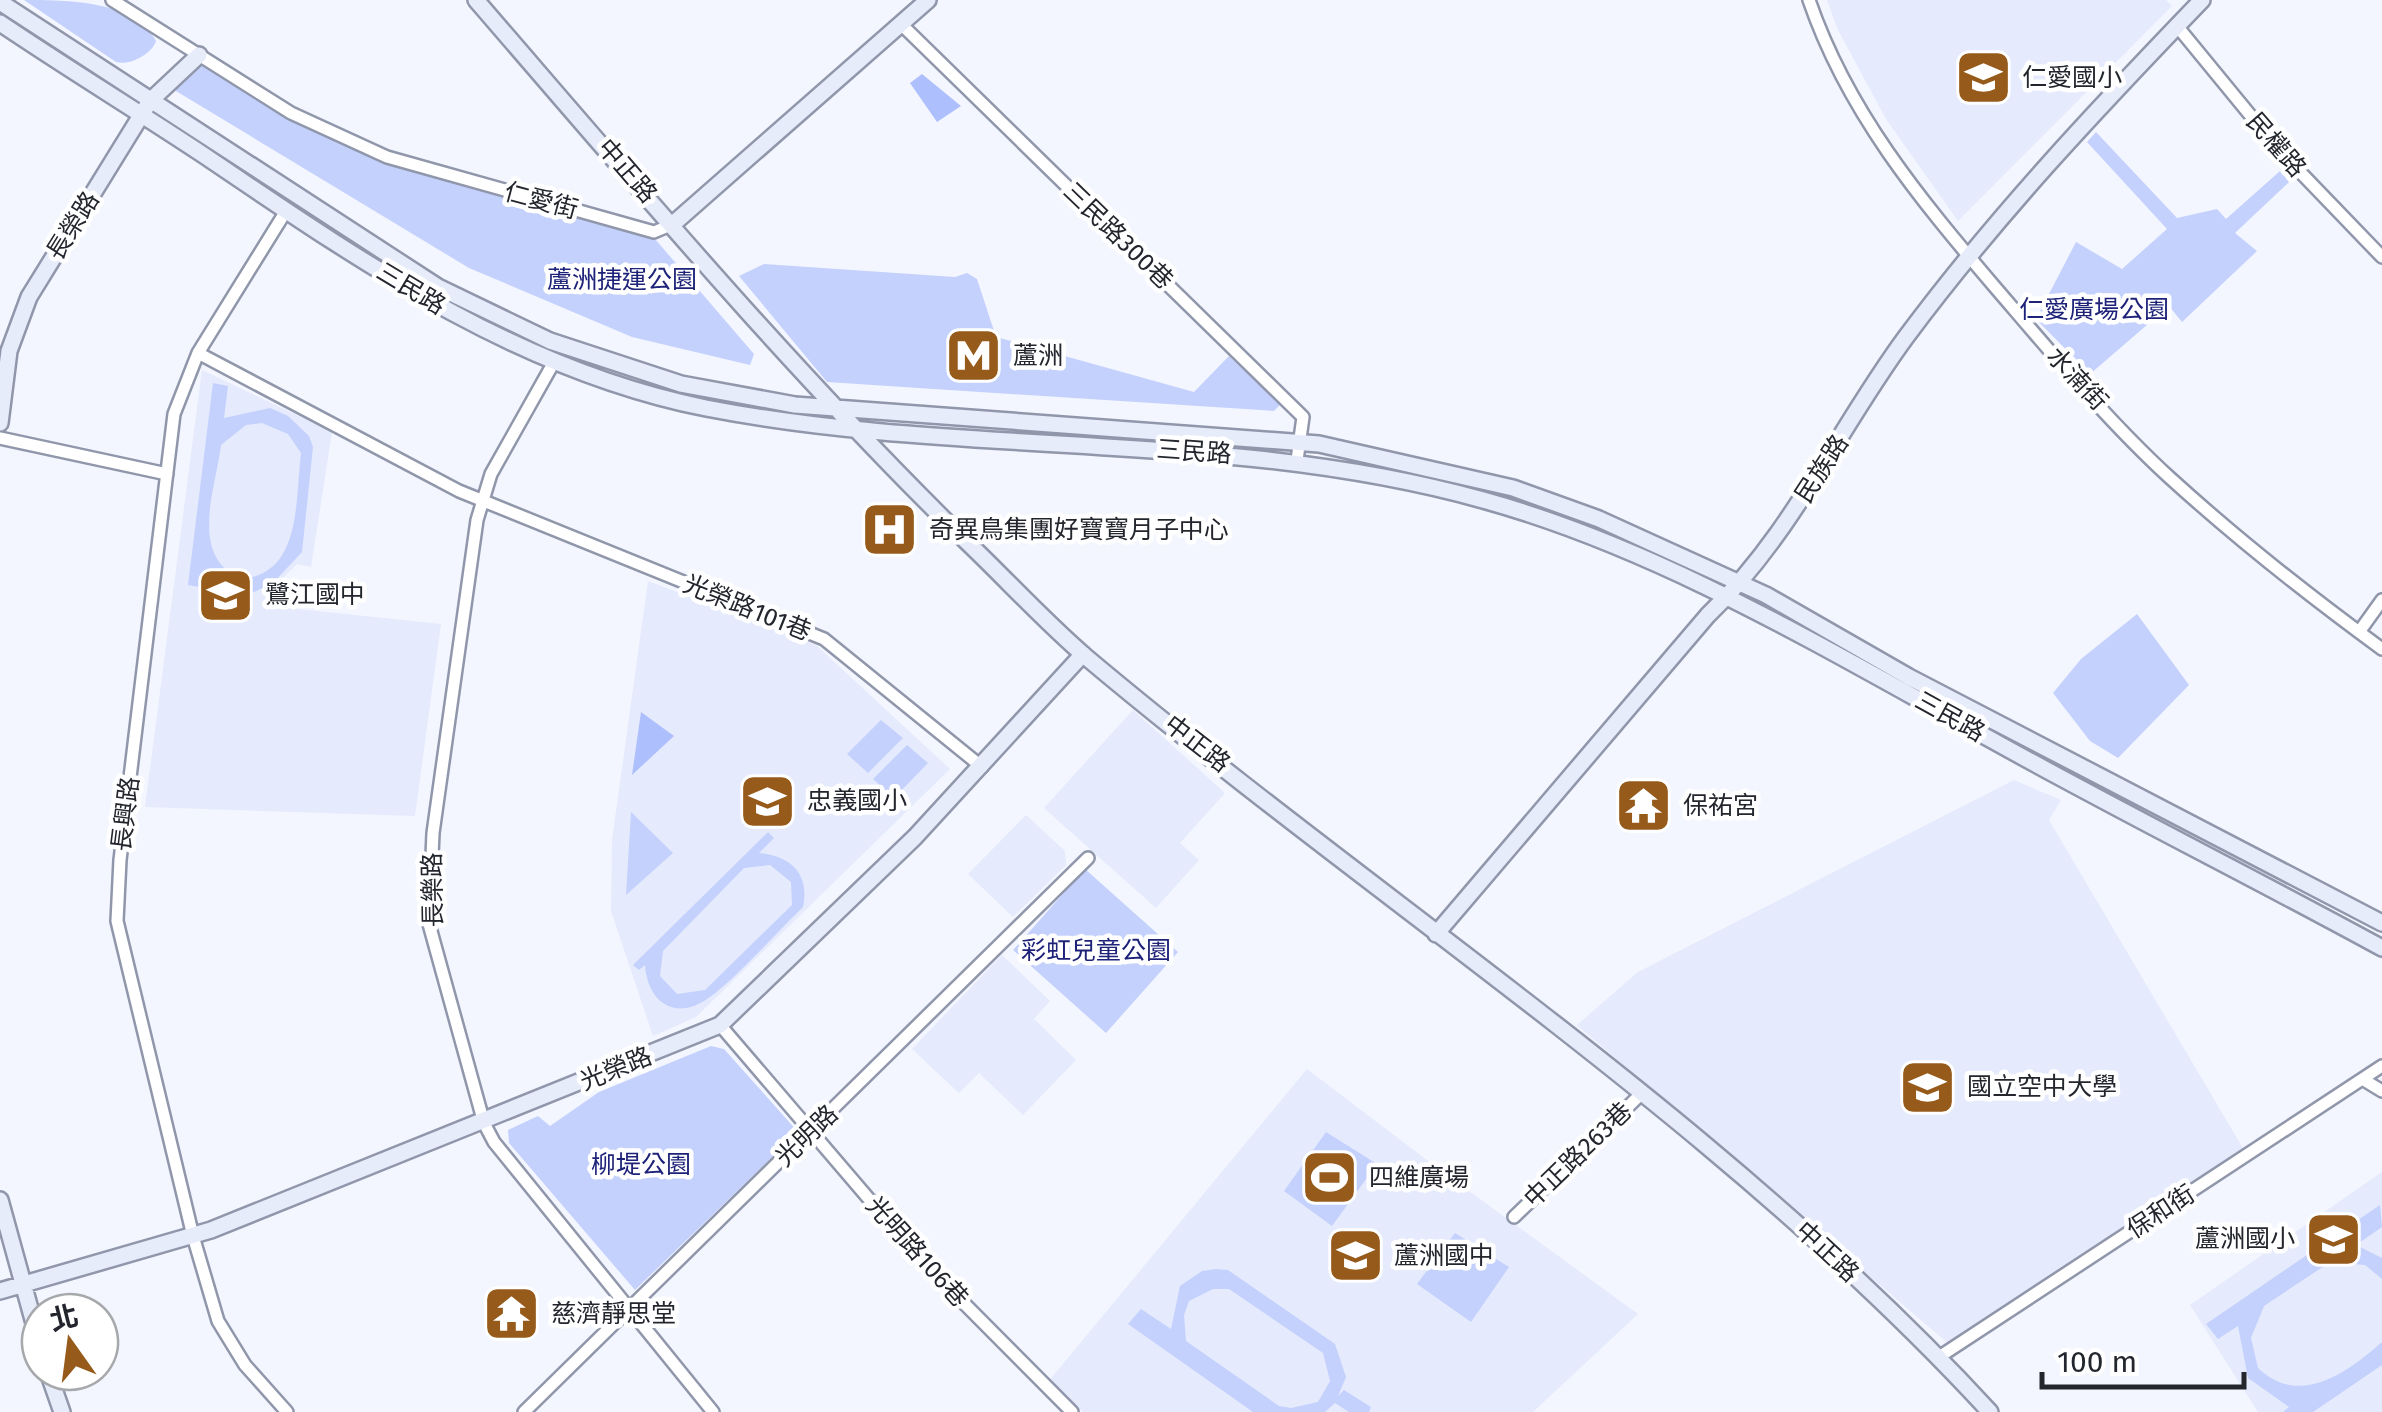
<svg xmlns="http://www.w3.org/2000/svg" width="2382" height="1412" font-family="'Fira Sans','Noto Sans TC',sans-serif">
	<rect width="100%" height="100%" fill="#f3f6ff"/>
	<path fill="#e5eafc" d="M 1827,0 L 2166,0 L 2172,6 L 1958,221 L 1886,119 L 1838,30 Z
		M 202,370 L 332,432 L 311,567 L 297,564 L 278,583 L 279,607 L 441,624 L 415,816 L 145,807 Z
		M 648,581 L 816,645 L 950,769 L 696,1017 L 653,1036 L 611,911 L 612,840 Z
		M 1133,710 L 1225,793 L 1180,843 L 1199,860 L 1156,908 L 1044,808 Z
		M 2014,780 L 2061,800 L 2049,820 L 2244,1150 L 1950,1345 L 1577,1025 L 1638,972 Z
		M 1026,815 L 1065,851 L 1066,865 L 1013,917 L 968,874 Z
		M 1002,955 L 1050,1001 L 1034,1019 L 1076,1060 L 1023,1115 L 979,1073 L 959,1093 L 912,1049 Z
		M 1307,1069 L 1440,1170 L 1638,1314 L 1533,1412 L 1083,1412 L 1048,1382 Z
		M 2382,1172 L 2382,1412 L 2258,1412 L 2190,1305 Z"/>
	<path fill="#c4d1fd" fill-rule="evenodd" d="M 24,0 C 67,0 134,0 156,41 C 152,54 130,66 116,62 Z
		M 199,55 L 382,161 L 655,239 L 754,354 L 750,365 L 632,337 L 469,268 L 166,85 Z
		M 2096,132 L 2177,218 L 2217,209 L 2226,219 L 2280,171 L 2289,182 L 2235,233 L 2257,251 L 2182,322 L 2169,306 L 2090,374 L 2036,319 L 2076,242 L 2122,269 L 2167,229 L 2087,142 Z
		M 764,264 L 955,277 L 967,273 L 977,279 L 996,337 L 1194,392 L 1229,356 L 1280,405 L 1274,411 L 827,382 L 739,276 Z
		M 213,383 L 228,386 L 224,418 L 270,408 L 288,416 L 309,436 L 313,447 L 302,552 L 273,583 L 254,592 L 227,589 L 207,578 L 206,588 L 188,585 ZM 262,423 L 288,434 L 301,453 C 295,501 302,575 240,579 C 189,554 215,492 221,445 L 246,425 Z
		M 2137,614 L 2189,685 L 2118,758 L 2090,741 L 2053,693 L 2081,659 Z
		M 881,720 L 903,738 L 868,773 L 847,754 Z
		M 907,745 L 928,763 L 894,798 L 873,779 Z
		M 631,812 L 673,853 L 626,895 Z
		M 768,832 L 774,838 L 759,853 C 790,856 810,873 803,907 C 779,930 729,986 704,1001 C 671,1021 647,998 645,965 L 639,970 L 633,965 ZM 770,865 L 791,882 L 792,905 L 705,990 L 677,994 L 660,976 L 663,951 L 744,868 Z
		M 1085,869 L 1178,952 L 1106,1033 L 1013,950 Z
		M 711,1046 L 724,1049 L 798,1132 L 635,1290 L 509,1143 L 508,1130 L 538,1116 L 550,1126 L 599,1092 Z
		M 1326,1132 L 1377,1164 L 1332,1226 L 1284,1191 Z
		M 2380,1205 L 2382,1227 L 2356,1245 L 2382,1258 L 2382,1279 L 2365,1265 L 2330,1262 L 2264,1306 L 2251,1338 L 2258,1368 C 2299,1407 2346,1374 2382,1342 L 2382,1365 L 2313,1412 L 2283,1412 L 2289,1407 L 2248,1378 L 2238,1326 L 2218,1339 L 2206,1324 Z
		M 1455,1233 L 1509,1267 L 1471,1322 L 1417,1284 Z
		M 1216,1269 L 1228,1270 L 1335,1344 L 1346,1377 L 1338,1396 L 1344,1390 L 1371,1407 L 1369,1412 L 1349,1412 L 1335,1403 L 1325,1412 L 1253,1412 L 1128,1324 L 1141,1309 L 1171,1329 L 1180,1286 L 1202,1271 ZM 1213,1289 L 1229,1289 L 1323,1353 L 1330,1381 L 1318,1402 L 1291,1408 L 1279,1406 L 1186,1341 L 1184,1315 L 1189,1301 Z"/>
	<path fill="#aebffd" d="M 922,74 L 961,106 L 937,122 L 910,83 Z
		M 641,712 L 674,736 L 632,775 Z"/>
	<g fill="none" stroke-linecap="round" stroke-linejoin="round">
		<defs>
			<path id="street" d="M 112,0 L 291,113 L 387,157 L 654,232 L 673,224
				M 1809,0 C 1847,111 1919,198 1994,286 C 2049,350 2106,419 2169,477 C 2236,538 2308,595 2382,649
				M 902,25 L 1303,417 L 1297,460
				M 2177,26 L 2278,149 L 2382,257
				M 286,211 L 198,353 L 174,414 L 120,860 L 117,921 L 193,1236 L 218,1321 L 245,1365 L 287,1412
				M 198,353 L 459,491 L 824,639 L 982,767
				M 554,362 L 491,474 L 477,520 L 433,833 L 429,924 L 484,1123 L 494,1142 L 713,1412
				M 0,438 L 167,474
				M 2359,632 L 2382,600
				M 720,1025 L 922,1261 L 1072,1412
				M 2364,1080 L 2382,1091
				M 1514,1217 L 1641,1094
				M 1939,1357 L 2382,1066
				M 524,1412 L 1088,858"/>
			<path id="secondary" d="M 476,0 C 635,184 792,371 966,541 C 1006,579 1044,621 1086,657 C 1386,909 1723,1122 1990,1412
				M 0,2 L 438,287 L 550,341 L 681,384 L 795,405 L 1319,444 L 1513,488 L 1599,519 L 1766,595 L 1909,677 L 2382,923
				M 0,23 C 68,69 139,112 208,158 C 363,263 519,371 706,408 C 963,458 1229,429 1483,500 C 1661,549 1829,651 1990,739 C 2119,811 2252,877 2382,948
				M 673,224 L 928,0
				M 0,423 L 9,351 L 29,297 L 150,101 L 199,55
				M 1436,934 L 1708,615 C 1792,535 1838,429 1906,337 C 1996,216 2098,108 2202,0
				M 0,1200 L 40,1345
				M 0,1291 L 211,1230 L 720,1025 L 915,837 L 1083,654
				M 48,1372 L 62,1412"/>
		</defs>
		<use href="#street" stroke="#9197ab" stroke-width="16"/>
		<use href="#secondary" stroke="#9197ab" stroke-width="20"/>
		<use href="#street" stroke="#fff" stroke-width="11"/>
		<use href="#secondary" stroke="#e7ecfb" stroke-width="15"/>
	</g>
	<defs>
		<symbol id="school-square" viewBox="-11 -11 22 22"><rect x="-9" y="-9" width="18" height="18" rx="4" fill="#965b1b" stroke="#fff"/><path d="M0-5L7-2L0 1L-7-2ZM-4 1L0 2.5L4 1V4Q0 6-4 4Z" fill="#fff"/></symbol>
		<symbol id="metro-square" viewBox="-11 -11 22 22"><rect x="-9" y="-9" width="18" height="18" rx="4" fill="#965b1b" stroke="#fff"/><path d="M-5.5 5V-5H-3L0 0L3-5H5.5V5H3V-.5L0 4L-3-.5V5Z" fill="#fff"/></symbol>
		<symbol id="hospital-square" viewBox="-11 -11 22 22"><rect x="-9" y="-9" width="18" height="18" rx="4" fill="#965b1b" stroke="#fff"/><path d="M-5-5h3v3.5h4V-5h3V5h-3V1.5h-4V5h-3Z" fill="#fff"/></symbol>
		<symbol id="temple-square" viewBox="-11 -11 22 22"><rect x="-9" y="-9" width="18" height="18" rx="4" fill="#965b1b" stroke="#fff"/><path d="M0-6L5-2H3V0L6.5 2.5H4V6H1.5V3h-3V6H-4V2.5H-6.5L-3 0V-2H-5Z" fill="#fff"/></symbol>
		<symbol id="university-square" viewBox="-11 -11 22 22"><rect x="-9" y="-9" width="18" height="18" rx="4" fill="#965b1b" stroke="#fff"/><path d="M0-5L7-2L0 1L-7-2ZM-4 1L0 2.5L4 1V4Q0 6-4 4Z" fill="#fff"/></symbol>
		<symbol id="stadium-square" viewBox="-11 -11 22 22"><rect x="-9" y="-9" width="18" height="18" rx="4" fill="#965b1b" stroke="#fff"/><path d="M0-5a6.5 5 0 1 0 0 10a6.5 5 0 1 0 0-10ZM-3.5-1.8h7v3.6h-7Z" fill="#fff"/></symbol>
	</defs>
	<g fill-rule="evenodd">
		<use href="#school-square" x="1952" y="46" width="63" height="63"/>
		<use href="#metro-square" x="942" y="324" width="63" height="63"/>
		<use href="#hospital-square" x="858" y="498" width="63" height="63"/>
		<use href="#school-square" x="194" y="564" width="63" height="63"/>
		<use href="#school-square" x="736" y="770" width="63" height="63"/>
		<use href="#temple-square" x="1612" y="774" width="63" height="63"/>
		<use href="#university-square" x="1896" y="1056" width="63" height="63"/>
		<use href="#stadium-square" x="1298" y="1146" width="63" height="63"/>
		<use href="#school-square" x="2302" y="1208" width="63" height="63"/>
		<use href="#school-square" x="1324" y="1224" width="63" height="63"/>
		<use href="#temple-square" x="480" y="1282" width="63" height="63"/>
	</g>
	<g text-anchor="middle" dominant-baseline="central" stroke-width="9" stroke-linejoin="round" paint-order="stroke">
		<g font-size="25" fill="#24262e" stroke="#fff" text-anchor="start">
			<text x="2022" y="78">仁愛國小</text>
			<text x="1013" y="356">蘆洲</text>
			<text x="929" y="530">奇異鳥集團好寶寶月子中心</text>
			<text x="265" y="595">鷺江國中</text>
			<text x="807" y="801">忠義國小</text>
			<text x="1683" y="806">保祐宮</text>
			<text x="1967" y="1087">國立空中大學</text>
			<text x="1369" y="1178">四維廣場</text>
			<text x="2295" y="1239" text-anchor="end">蘆洲國小</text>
			<text x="1394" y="1256">蘆洲國中</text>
			<text x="551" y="1314">慈濟靜思堂</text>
		</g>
		<g font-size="25" fill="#24262e" stroke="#fff">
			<text transform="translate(2276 145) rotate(49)">民權路</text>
			<text transform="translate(627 171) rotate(49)">中正路</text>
			<text transform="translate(541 201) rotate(15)">仁愛街</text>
			<text transform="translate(73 226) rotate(-58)">長榮路</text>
			<text transform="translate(1118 236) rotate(44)">三民路300巷</text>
			<text transform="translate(411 289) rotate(31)">三民路</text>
			<text transform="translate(2077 379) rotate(47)">水湳街</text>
			<text transform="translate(1194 452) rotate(4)">三民路</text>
			<text transform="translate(1822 469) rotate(-57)">民族路</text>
			<text transform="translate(747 608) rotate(22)">光榮路101巷</text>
			<text transform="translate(1950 717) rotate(29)">三民路</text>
			<text transform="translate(1197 744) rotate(38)">中正路</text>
			<text transform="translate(126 814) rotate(-83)">長興路</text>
			<text transform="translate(433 890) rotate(-91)">長樂路</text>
			<text transform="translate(616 1069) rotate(-22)">光榮路</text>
			<text transform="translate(807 1136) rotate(-44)">光明路</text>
			<text transform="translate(1578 1155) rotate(-44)">中正路263巷</text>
			<text transform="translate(2161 1212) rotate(-33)">保和街</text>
			<text transform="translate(917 1252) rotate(48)">光明路106巷</text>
			<text transform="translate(1827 1252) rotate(43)">中正路</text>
		</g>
		<g font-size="25" fill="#1e2379" stroke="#fff">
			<text x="622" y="280">蘆洲捷運公園</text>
			<text x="2094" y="310">仁愛廣場公園</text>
			<text x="1096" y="951">彩虹兒童公園</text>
			<text x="641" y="1165">柳堤公園</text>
		</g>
	</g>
	<g transform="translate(70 1342) rotate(346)"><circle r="48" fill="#ffffff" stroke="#a7a8ab" stroke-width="2.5"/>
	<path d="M0-8L18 38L0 25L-18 38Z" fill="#965b1b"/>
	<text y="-15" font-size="28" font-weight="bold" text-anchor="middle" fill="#24262e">北</text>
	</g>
	<path d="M2042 1372v15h202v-15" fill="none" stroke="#24262e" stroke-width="5"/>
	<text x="2057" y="1372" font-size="30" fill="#24262e" stroke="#ffffff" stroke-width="8" paint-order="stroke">100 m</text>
</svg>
